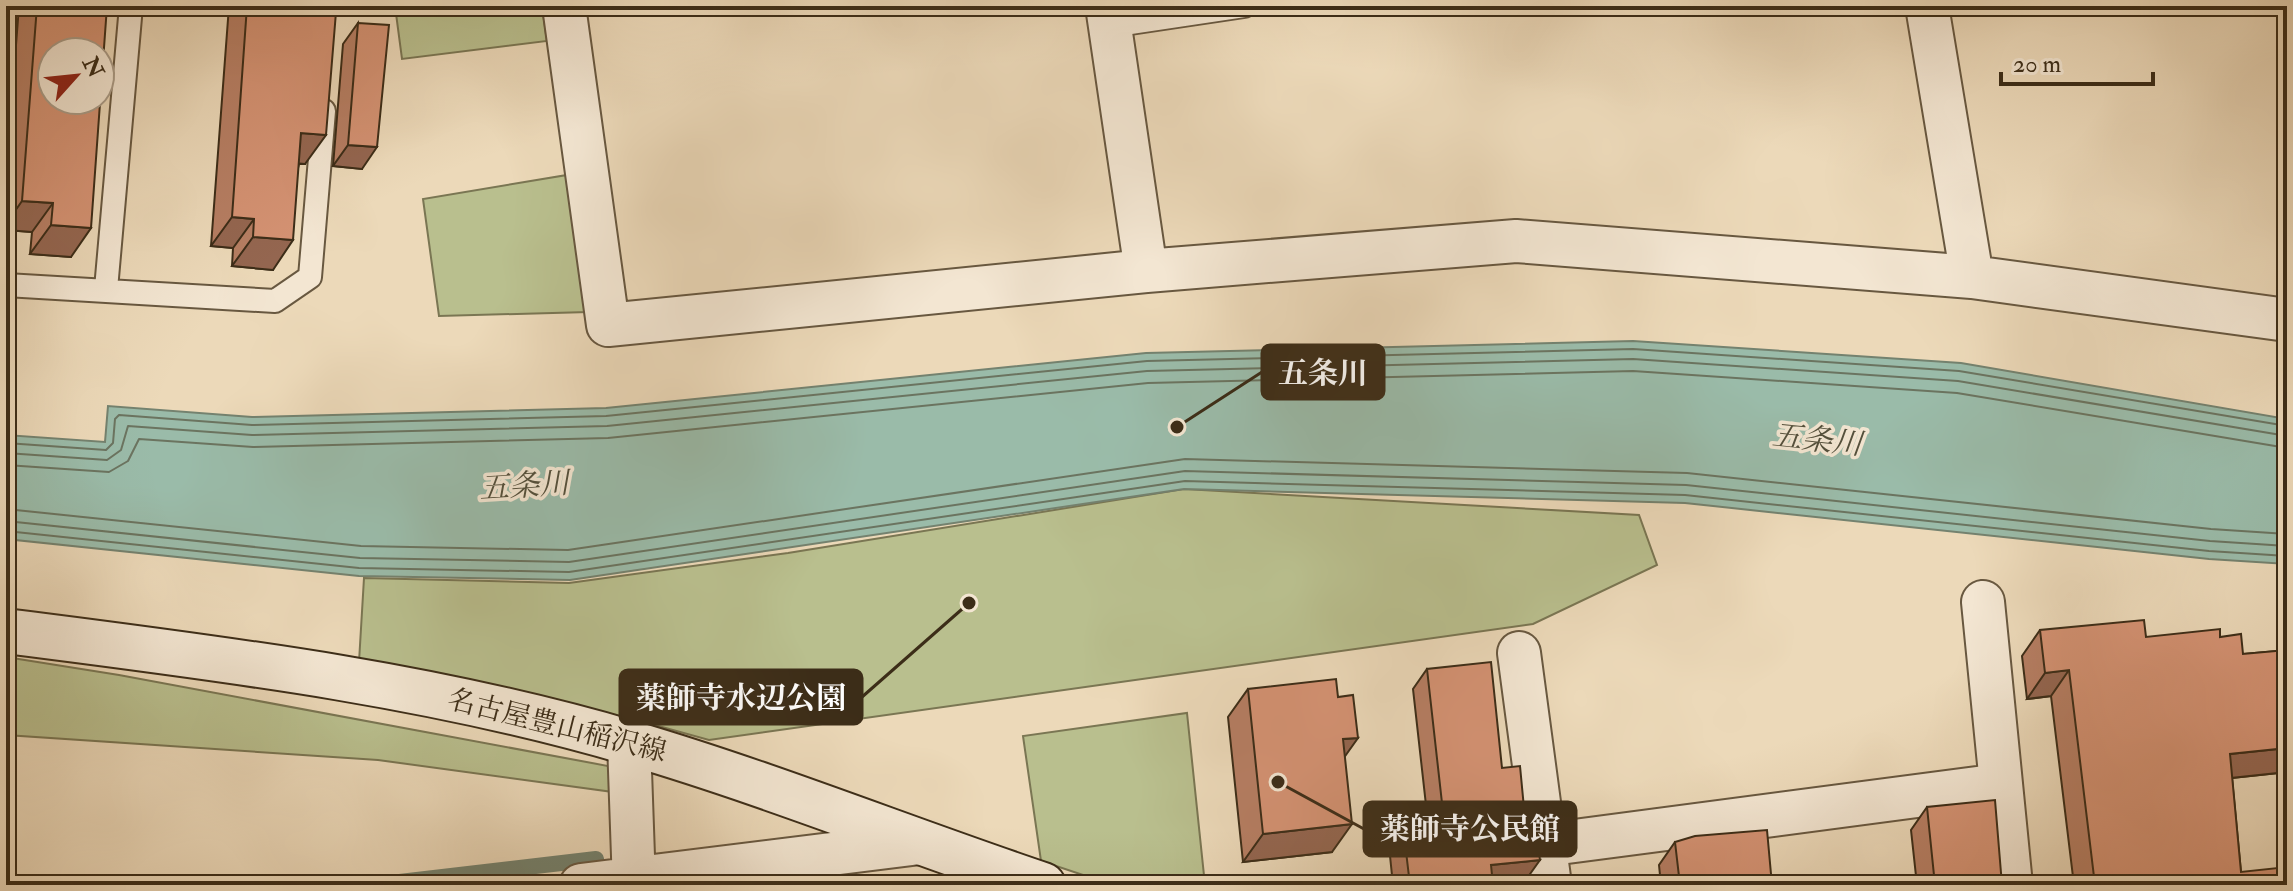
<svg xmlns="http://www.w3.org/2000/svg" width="2293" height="891" font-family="'IM FELL Double Pica','Noto Serif JP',serif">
	<rect width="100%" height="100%" fill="#ecd9b9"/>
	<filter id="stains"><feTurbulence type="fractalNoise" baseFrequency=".0025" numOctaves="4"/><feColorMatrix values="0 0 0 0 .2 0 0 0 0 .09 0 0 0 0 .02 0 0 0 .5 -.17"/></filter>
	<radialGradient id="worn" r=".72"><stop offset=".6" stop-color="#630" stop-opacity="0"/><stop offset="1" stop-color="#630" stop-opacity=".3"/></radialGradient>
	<path fill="#b9bf8e" stroke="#7a7653" stroke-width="2" d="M 395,6 L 542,6 L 547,41 L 402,59 Z
		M 567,175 L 588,312 L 439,316 L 423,199 Z
		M 1184,489 L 1639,515 L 1657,565 L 1533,624 L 709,740 L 644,722 L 359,662 L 364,578 L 569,583 L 788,553 Z
		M 6,657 L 119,675 L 608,766 L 613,792 L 378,760 L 6,735 Z
		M 1187,713 L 1205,885 L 1113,885 L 1041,861 L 1023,736 Z"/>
	<path fill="#9abba9" stroke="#74826f" stroke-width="2" d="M 1633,341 L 1961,363 L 2287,419 L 2287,564 L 2209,559 L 1685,503 L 1184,489 L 570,580 L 359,576 L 6,539 L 6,435 L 105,442 L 108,406 L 252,417 L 606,408 L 1146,353 Z"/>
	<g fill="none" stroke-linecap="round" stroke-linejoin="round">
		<path stroke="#6b7460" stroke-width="2" d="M 6,443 L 106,450 L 113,443 L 115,419 L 119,415 L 252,425 L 606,416 L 1147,361 L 1633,349 L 1959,371 L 2287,426
			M 6,453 L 107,460 L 121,450 L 128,426 L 252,435 L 607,426 L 1147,371 L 1633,359 L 1958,381 L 2287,436
			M 6,465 L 109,472 L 128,461 L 139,439 L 253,447 L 608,438 L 1148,383 L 1633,371 L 1957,393 L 2287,448
			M 6,509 L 361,546 L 568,550 L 1185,459 L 1687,473 L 2211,529 L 2287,534
			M 6,521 L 360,558 L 569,562 L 1185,471 L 1686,485 L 2210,541 L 2287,546
			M 6,531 L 359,568 L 569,572 L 1185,481 L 1685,495 L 2209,551 L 2287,556"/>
		<path stroke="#74826f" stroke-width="16" d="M 374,885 L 596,859"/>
		<defs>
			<path id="lane" d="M 1110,26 L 1244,6
				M 6,285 L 275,301 L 310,277 L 324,111
				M 106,289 L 131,6"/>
			<path id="street" d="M 564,6 L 608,325 L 1146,271 L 1516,241 L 1972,277 L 2287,320
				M 1107,6 L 1146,271
				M 1927,6 L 1972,277
				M 1983,602 L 2011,885
				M 1519,653 L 1550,885
				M 629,742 L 634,885
				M 1544,845 L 2000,785
				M 581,885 L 920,843"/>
			<path id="secondary" d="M 6,631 C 216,658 428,683 631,743 C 770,784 906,839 1043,885"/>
		</defs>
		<use href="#lane" stroke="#685840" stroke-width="26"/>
		<use href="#street" stroke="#685840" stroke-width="46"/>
		<use href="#secondary" stroke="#3c2d18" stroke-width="48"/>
		<use href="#lane" stroke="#f3e6d2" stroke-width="22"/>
		<use href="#street" stroke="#f3e6d2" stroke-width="42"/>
		<use href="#secondary" stroke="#f3e6d2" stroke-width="44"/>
	</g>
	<path fill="#b67e63" stroke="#3c2d18" stroke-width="2" d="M 19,6 L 107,6 L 71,257 L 30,254 L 32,232 L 6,230 L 6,175 Z
		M 229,6 L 311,6 L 305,164 L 299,164 L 273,270 L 232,266 L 233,248 L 211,246 Z
		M 358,23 L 362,169 L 333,166 L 343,44 Z
		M 2040,630 L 2146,637 L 2220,637 L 2243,654 L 2287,650 L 2287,772 L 2232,778 L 2241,872 L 2287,885 L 2074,885 L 2051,696 L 2027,699 L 2022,656 Z
		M 1427,669 L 1502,768 L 1525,881 L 1493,884 L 1493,885 L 1393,885 L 1389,846 L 1403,826 L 1428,823 L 1413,689 Z
		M 1248,689 L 1344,756 L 1332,852 L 1243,862 L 1228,717 Z
		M 1927,807 L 2002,885 L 1917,885 L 1911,830 Z
		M 1675,842 L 1772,885 L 1661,885 L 1659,865 Z"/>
	<path fill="#946650" stroke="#3c2d18" stroke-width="2" d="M 301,133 L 326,135 L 305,164 L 281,162 Z
		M 348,145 L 377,147 L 362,169 L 333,166 Z
		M 22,201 L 53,203 L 32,232 L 6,230 L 6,224 Z
		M 232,217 L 254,219 L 233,248 L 211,246 Z
		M 51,225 L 91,228 L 71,257 L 30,254 Z
		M 253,237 L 293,240 L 273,270 L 232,266 Z
		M 2069,670 L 2051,696 L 2027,699 L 2045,673 Z
		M 1358,738 L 1338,766 L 1343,739 Z
		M 2287,748 L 2287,772 L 2212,780 L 2230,754 Z
		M 1352,824 L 1332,852 L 1243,862 L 1263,834 Z
		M 1540,860 L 1525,881 L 1477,885 L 1491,865 Z"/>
	<path fill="#d49273" stroke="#3c2d18" stroke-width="2" fill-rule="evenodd" d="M 37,6 L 107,6 L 91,228 L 51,225 L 53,203 L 22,201 ZM 52,52 L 100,52 L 100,100 L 52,100 Z
		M 247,6 L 311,6 L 310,10 L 336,12 L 326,135 L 301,133 L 293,240 L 253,237 L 254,219 L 232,217 Z
		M 358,23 L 389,25 L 377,147 L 348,145 Z
		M 2144,620 L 2146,637 L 2220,629 L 2220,637 L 2241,634 L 2243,654 L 2287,650 L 2287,748 L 2230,754 L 2241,872 L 2287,867 L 2287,885 L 2095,885 L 2069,670 L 2045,673 L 2040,630 Z
		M 1491,662 L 1502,768 L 1520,766 L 1524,808 L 1533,808 L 1540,860 L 1491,865 L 1493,885 L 1410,885 L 1403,826 L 1444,821 L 1427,669 Z
		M 1336,679 L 1338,697 L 1353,695 L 1358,738 L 1343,739 L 1352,824 L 1263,834 L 1248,689 Z
		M 1995,800 L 2002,885 L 1935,885 L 1927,807 Z
		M 1767,830 L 1772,885 L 1677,885 L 1680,885 L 1675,842 L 1695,836 Z"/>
	<g text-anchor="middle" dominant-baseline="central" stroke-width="7" stroke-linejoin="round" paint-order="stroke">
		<g font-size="28" fill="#3c2d18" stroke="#f3e6d2">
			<text transform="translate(557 726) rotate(14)">名古屋豊山稲沢線</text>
		</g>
		<g font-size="30" font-style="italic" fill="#54503c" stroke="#f3e6d2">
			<text transform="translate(1817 440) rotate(6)">五条川</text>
			<text transform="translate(524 486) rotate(-4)">五条川</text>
		</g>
	</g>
	<path fill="none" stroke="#3c2d18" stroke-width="3" d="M1177 427L1262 372M969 603L862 697M1278 782L1364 829"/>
	<g fill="#3c2d18" stroke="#f3e6d2" stroke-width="3">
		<circle cx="1177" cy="427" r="8"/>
		<circle cx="969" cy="603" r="8"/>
		<circle cx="1278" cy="782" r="8"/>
	</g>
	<g fill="#3c2d18" stroke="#3c2d18" stroke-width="3">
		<rect x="1262" y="345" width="122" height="54" rx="8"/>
		<rect x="620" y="670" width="242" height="54" rx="8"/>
		<rect x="1364" y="802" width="212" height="54" rx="8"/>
	</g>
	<g font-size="30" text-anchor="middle" font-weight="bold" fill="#fff">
		<text x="1323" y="383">五条川</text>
		<text x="741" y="708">薬師寺水辺公園</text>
		<text x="1470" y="839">薬師寺公民館</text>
	</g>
	<rect width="2293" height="891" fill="none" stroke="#ecd9b9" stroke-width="32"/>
	<rect x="8" y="8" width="2277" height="875" fill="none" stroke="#3c2d18" stroke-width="4"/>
	<rect x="16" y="16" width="2261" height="859" fill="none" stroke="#3c2d18" stroke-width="2"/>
	<g transform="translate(76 76) rotate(63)"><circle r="38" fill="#f3e6d2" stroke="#aa9c88" stroke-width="2"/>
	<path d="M0-6L14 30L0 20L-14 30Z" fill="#8f2418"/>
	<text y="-12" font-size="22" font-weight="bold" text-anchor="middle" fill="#3c2d18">N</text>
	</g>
	<path d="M2001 72v12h152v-12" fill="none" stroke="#3c2d18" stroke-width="4"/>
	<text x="2013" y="72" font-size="24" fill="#3c2d18" stroke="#f3e6d2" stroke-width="6" paint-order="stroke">20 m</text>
	<rect width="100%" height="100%" filter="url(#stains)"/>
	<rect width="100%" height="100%" fill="url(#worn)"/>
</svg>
